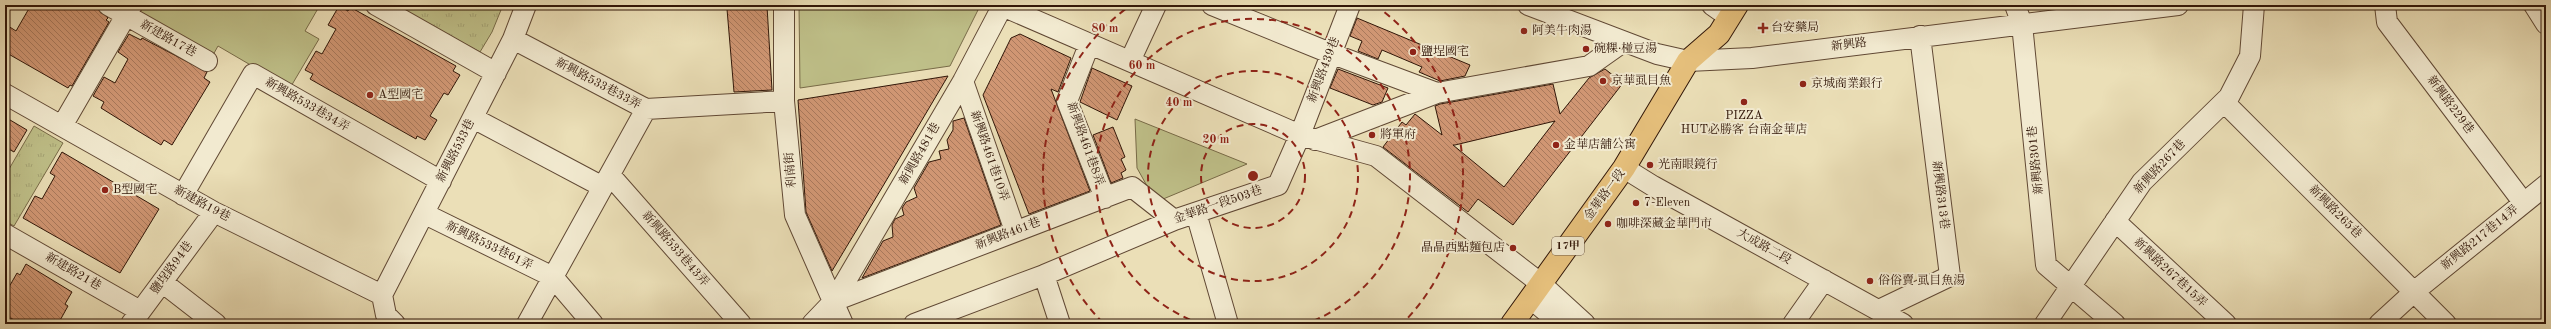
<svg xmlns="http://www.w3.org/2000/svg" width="2551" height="329" font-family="'Old Standard TT','Noto Serif TC',serif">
	<defs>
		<pattern id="grass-tufts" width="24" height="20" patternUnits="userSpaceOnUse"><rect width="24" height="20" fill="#bfc089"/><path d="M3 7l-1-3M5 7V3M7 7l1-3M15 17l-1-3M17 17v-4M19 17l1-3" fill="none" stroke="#a5a475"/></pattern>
		<pattern id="building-back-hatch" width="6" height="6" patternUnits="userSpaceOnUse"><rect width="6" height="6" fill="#d09673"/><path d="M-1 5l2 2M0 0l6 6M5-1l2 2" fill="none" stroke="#a9795c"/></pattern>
	</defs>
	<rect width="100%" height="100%" fill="#ebdfb7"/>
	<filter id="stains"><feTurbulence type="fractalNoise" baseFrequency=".005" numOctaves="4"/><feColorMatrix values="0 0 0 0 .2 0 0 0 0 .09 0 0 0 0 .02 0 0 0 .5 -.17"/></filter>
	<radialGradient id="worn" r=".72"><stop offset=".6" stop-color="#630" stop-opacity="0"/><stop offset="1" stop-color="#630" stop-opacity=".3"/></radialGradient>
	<path fill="url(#grass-tufts)" stroke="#786b48" d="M 394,5 L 503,5 L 492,32 L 480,52 Z
		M 34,126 L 63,143 L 14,226 L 5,221 L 5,176 Z"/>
	<path fill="#bfc089" stroke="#786b48" d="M 141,5 L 320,5 L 305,31 L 319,39 L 290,88 L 218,46 L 213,55 L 137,11 Z
		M 799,5 L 963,5 L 978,10 L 950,66 L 800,88 Z
		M 1135,119 L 1247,164 L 1156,202 L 1137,168 Z"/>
	<path fill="url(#building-back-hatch)" stroke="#311608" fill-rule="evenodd" d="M 31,5 L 94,5 L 108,18 L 106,20 L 109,22 L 72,86 L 70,85 L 68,88 L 5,52 L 5,24 L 16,31 Z
		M 339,6 L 348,11 L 350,7 L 456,66 L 453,71 L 460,75 L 448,95 L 444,93 L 430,116 L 437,120 L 425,140 L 417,136 L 416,139 L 310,79 L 313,74 L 305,70 L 316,51 L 322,54 L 336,29 L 328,25 Z
		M 767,6 L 772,90 L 734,92 L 727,9 Z
		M 1357,18 L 1470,65 L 1465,76 L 1440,81 L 1419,72 L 1422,67 L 1382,50 L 1378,59 L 1358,51 L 1362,41 L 1350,36 Z
		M 129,34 L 141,40 L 142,38 L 207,72 L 204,78 L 210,82 L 172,145 L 164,140 L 161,145 L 138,131 L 101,108 L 104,102 L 93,96 L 104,77 L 115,83 L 128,59 L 118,52 Z
		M 1020,34 L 1071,58 L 1058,92 L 1051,89 L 1090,191 L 1029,214 L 983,95 L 1011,38 Z
		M 1092,68 L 1132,86 L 1117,120 L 1080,102 Z
		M 1338,69 L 1388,88 L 1382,102 L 1373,105 L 1330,88 Z
		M 1605,69 L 1623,83 L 1513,225 L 1478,199 L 1468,212 L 1383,147 L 1402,122 L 1406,125 L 1415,114 L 1442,135 L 1435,106 L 1440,104 L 1553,84 L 1560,114 L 1589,78 ZM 1555,121 L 1504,187 L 1453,145 L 1455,145 Z
		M 948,76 L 883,186 L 832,271 L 806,212 L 798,100 Z
		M 5,117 L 27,130 L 14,152 L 5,147 Z
		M 964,118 L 1001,225 L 862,278 L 883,241 L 893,237 L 892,225 L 895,219 L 904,215 L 902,208 L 906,202 L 917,197 L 914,188 L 929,162 L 941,159 L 939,151 L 949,149 L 947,140 L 953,130 L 953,121 Z
		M 1113,127 L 1125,157 L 1121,159 L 1126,170 L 1121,173 L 1123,178 L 1111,183 L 1093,135 Z
		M 62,152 L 159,209 L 120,273 L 23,218 L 35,196 L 42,199 L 55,176 L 50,173 Z
		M 26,264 L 72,292 L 65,304 L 68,306 L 58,324 L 21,324 L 5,315 L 5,294 L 17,273 L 20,275 Z"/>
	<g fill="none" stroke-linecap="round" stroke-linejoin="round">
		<defs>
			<path id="minor" d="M 108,5 L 207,61
				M 376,5 L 496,73
				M 784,5 L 784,101 L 795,215 L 843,324
				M 1000,5 L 1300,135 L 1350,5
				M 1212,5 L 1330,53 L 1437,93
				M 1528,5 L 1657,54 L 1688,61 L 1752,58 L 2178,5
				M 1712,5 L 1729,17
				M 2015,5 L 2022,24 L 2046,265 L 2115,324
				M 2385,5 L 2387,22 L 2523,202
				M 2534,5 L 2546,24
				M 513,39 L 646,109 L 784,101
				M 1089,45 L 1067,101 L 1105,198
				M 1130,61 L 1156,5
				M 963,81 L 1015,231
				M 5,94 L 214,212 L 382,295
				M 2224,102 L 2446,324
				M 473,118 L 603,187
				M 62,126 L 132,5
				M 1315,140 L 1437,93 L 1589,66 L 1623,42
				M 1624,168 L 1653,186 L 1903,324
				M 610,175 L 741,324
				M 183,195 L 253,74 L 441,181
				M 1196,213 L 1228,324
				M 425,214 L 553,277 L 593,324
				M 2115,221 L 2226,324
				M 5,234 L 140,311
				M 1044,275 L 1060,324
				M 162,282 L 216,324
				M 382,295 L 513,39 L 526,5
				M 382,295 L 386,315 L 395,324
				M 1530,298 L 1561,324
				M 834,301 L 1132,187 L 1174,220
				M 1879,310 L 1950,276 L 1920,36
				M 131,324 L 214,212
				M 527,324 L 646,109
				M 812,324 L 834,301 L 963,81 L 1003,5
				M 914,324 L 1044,275 L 1174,220 L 1278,185 L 1300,135 L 1376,156 L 1540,283 L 1585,324
				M 1793,324 L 1824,280
				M 2045,324 L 2142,182 L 2229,97 L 2250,56 L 2254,5
				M 2379,324 L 2415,291 L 2546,185"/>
			<path id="major" d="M 1512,324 L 1624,168 L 1688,61 L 1719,34 L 1737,5"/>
		</defs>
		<use href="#minor" stroke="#604834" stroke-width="22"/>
		<use href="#major" stroke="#311608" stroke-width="24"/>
		<use href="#minor" stroke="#f2ead0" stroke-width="20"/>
		<use href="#major" stroke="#e6c07c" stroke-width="22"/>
	</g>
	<g fill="none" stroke="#8f2418" stroke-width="2" stroke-dasharray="7 5">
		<circle cx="1253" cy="176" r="52"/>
		<circle cx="1253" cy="176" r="105"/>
		<path d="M1201 324A157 157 0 1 1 1305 324"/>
		<path d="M1103 323A210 210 0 0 1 1131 5M1375 5A210 210 0 0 1 1403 323"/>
	</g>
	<g fill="#8f2418" stroke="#f2ead0" stroke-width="1.5">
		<path d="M1761 22h4v4h4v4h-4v4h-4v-4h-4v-4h4z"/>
		<circle cx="1524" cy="31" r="4"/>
		<circle cx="1586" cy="49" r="4"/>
		<circle cx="1413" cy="52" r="4"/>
		<circle cx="1603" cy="81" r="4"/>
		<circle cx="1803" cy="84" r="4"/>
		<circle cx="370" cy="95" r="4"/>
		<circle cx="1744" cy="102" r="4"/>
		<circle cx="1372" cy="135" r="4"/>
		<circle cx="1556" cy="145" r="4"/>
		<circle cx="1650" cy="165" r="4"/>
		<circle cx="105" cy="190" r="4"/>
		<circle cx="1636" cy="203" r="4"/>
		<circle cx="1608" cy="224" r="4"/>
		<circle cx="1513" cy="248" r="4"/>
		<circle cx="1870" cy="281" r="4"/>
	</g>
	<g text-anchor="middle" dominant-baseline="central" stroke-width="4" stroke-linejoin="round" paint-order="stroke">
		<rect fill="#f2ead0" stroke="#6b5644" stroke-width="1" x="1552" y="237" width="32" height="18" rx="3"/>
		<g font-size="11" font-weight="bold" fill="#311608">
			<text x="1568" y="246">17甲</text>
		</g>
		<g font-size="12" fill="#311608" stroke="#f2ead0" text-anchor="start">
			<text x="1771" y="28">台安藥局</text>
			<text x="1532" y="31">阿美牛肉湯</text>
			<text x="1594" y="49">碗粿·椪豆湯</text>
			<text x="1421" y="52">鹽埕國宅</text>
			<text x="1611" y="81">京華虱目魚</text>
			<text x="1811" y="84">京城商業銀行</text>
			<text x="378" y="95">A型國宅</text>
			<text x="1744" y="116" text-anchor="middle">PIZZA<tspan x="1744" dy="14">HUT必勝客 台南金華店</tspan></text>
			<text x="1380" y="135">將軍府</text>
			<text x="1564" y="145">金華店舖公寓</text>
			<text x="1658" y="165">光南眼鏡行</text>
			<text x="113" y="190">B型國宅</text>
			<text x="1644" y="203">7-Eleven</text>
			<text x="1616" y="224">咖啡深藏金華門市</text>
			<text x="1505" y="248" text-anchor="end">晶晶西點麵包店</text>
			<text x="1878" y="281">俗俗賣 虱目魚湯</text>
		</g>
		<g font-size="12" fill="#311608" stroke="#f2ead0">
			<text transform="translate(168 39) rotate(29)">新建路17巷</text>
			<text transform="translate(1849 45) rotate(-7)">新興路</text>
			<text transform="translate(1324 70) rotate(-69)">新興路439巷</text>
			<text transform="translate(598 84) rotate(28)">新興路533巷33弄</text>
			<text transform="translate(307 105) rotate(30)">新興路533巷34弄</text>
			<text transform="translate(2450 105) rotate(53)">新興路229巷</text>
			<text transform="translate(1085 144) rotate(70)">新興路461巷8弄</text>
			<text transform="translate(456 151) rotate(-63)">新興路533巷</text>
			<text transform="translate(920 154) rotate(-60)">新興路481巷</text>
			<text transform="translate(989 156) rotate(71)">新興路461巷10弄</text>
			<text transform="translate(2036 160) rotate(-96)">新興路301巷</text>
			<text transform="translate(2160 167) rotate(-47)">新興路267巷</text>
			<text transform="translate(791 170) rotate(-95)">利南街</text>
			<text transform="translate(1605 195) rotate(-54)">金華路一段</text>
			<text transform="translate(1940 195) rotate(83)">新興路313巷</text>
			<text transform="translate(202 204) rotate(28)">新建路19巷</text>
			<text transform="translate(1218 205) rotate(-19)">金華路一段503巷</text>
			<text transform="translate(2335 212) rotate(45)">新興路265巷</text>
			<text transform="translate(1008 234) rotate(-21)">新興路461巷</text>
			<text transform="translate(2480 238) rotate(-39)">新興路217巷14弄</text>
			<text transform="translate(489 246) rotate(26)">新興路533巷61弄</text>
			<text transform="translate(1764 247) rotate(29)">大成路二段</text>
			<text transform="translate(675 249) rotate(49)">新興路533巷43弄</text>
			<text transform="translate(172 268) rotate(-54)">鹽埕路94巷</text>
			<text transform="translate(73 272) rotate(30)">新建路21巷</text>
			<text transform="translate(2170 273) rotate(43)">新興路267巷15弄</text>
		</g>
	</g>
	<circle cx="1253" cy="176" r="6" fill="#8f2418" stroke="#f2ead0" stroke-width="2"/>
	<g font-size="12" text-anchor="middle" font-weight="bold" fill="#8f2418" stroke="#f2ead0" stroke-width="4" stroke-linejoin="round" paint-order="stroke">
		<text x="1105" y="32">80 m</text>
		<text x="1142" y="69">60 m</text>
		<text x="1179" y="106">40 m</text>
		<text x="1216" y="143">20 m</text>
	</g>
	<rect width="2551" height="329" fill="none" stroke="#ebdfb7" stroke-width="20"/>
	<rect x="6" y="6" width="2539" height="317" fill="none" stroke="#311608" stroke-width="2"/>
	<rect x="10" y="10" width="2531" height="309" fill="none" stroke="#311608"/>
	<rect width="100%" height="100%" filter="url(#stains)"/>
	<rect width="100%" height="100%" fill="url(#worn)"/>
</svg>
